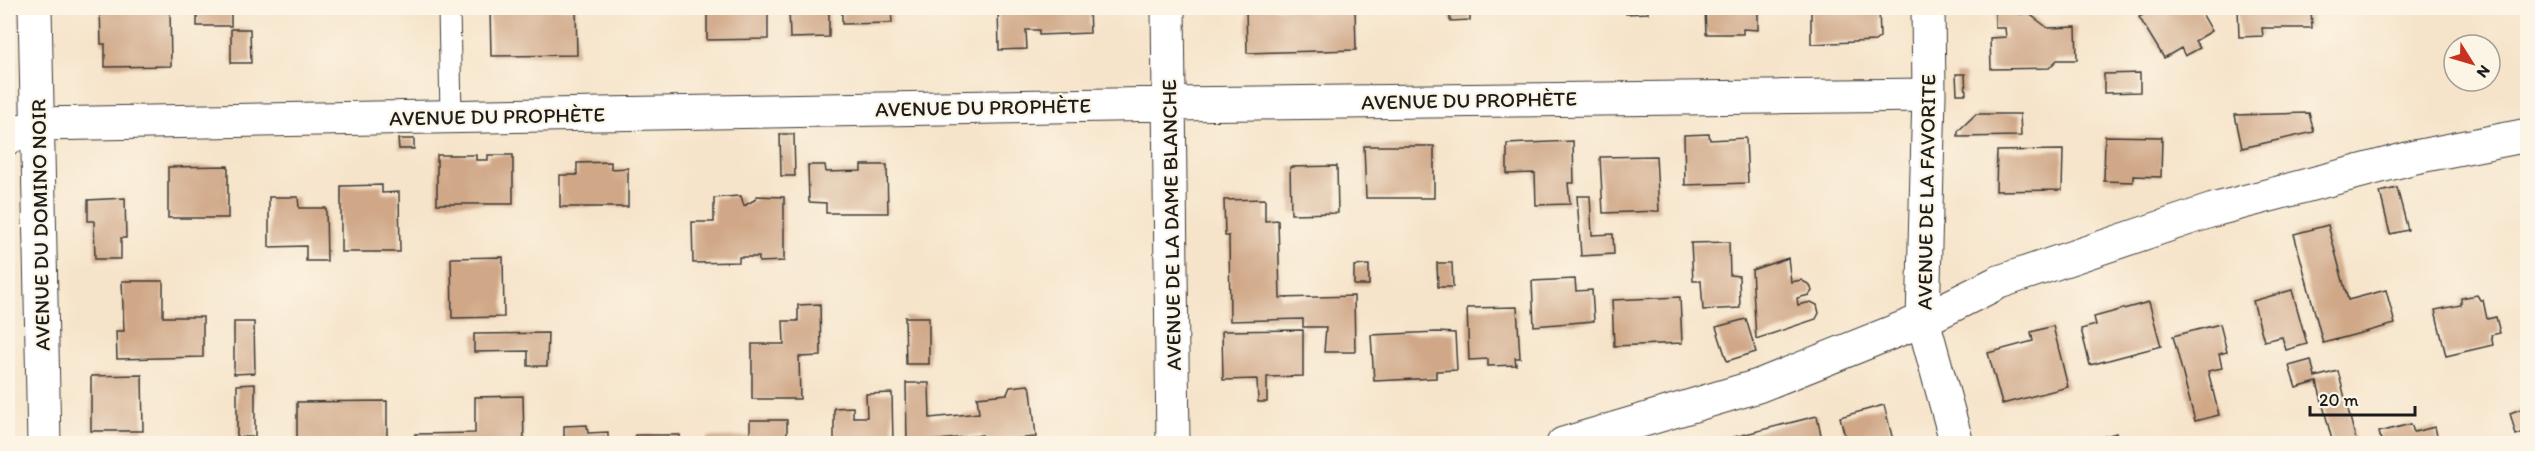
<svg xmlns="http://www.w3.org/2000/svg" width="2535" height="451" font-family="Itim,sans-serif">
	<rect width="100%" height="100%" fill="#fcf5e5"/>
	<filter id="ink" filterUnits="userSpaceOnUse"><feTurbulence type="fractalNoise" baseFrequency=".0167" numOctaves="2"/><feDisplacementMap in="SourceGraphic" scale="12" xChannelSelector="R" yChannelSelector="G"/><feConvolveMatrix kernelMatrix="1 2 1 2 8 2 1 2 1" color-interpolation-filters="sRGB"/></filter>
	<filter id="wash" filterUnits="userSpaceOnUse"><feTurbulence type="fractalNoise" baseFrequency=".008" numOctaves="4" result="noise"/><feDisplacementMap in="SourceGraphic" scale="24" xChannelSelector="R" yChannelSelector="G"/><feGaussianBlur stdDeviation="1.35" result="paint"/><feColorMatrix in="noise" values="0 0 0 0 0 0 0 0 0 0 0 0 0 0 0 0 0 1.4 0 .05"/><feComposite in="paint" operator="in"/></filter>
	<g filter="url(#wash)">
		<rect width="100%" height="100%" fill="#f6e4ca"/>
		<g id="blocks">
			<path fill="#d0a888" d="M 100,8 L 123,8 L 123,11 L 170,9 L 171,66 L 105,67 L 105,44 L 101,44 Z
				M 197,8 L 231,8 L 231,26 L 197,26 Z
				M 490,8 L 576,8 L 577,55 L 491,56 Z
				M 707,8 L 768,8 L 768,39 L 707,40 Z
				M 789,8 L 829,8 L 829,37 L 790,38 Z
				M 842,8 L 891,8 L 892,23 L 842,24 Z
				M 998,8 L 1089,8 L 1090,33 L 1039,35 L 1039,30 L 1026,30 L 1027,49 L 999,50 Z
				M 1246,8 L 1355,8 L 1356,50 L 1247,53 Z
				M 1430,8 L 1491,8 L 1491,10 L 1470,11 L 1470,20 L 1450,21 L 1450,11 L 1430,12 Z
				M 1626,8 L 1648,8 L 1648,13 L 1626,14 Z
				M 1705,8 L 1758,8 L 1758,30 L 1743,29 L 1743,34 L 1706,34 Z
				M 1811,8 L 1879,8 L 1880,37 L 1875,41 L 1811,44 Z
				M 1995,8 L 2019,8 L 2019,14 L 2028,13 L 2048,28 L 2076,27 L 2077,60 L 2057,60 L 2049,68 L 1991,69 L 1990,38 L 2006,37 L 2005,28 L 1995,28 Z
				M 2156,8 L 2199,8 L 2212,31 L 2195,41 L 2200,48 L 2185,56 L 2181,48 L 2164,58 L 2139,17 Z
				M 2238,8 L 2311,8 L 2312,28 L 2262,28 L 2263,36 L 2239,37 Z
				M 231,29 L 250,29 L 251,63 L 231,63 Z
				M 2140,73 L 2140,92 L 2104,93 L 2104,74 Z
				M 1956,74 L 1965,74 L 1966,94 L 1957,94 Z
				M 2309,113 L 2314,132 L 2242,148 L 2235,115 Z
				M 1976,114 L 2020,114 L 2021,136 L 1958,137 L 1958,131 Z
				M 780,134 L 794,134 L 795,176 L 781,176 Z
				M 1709,134 L 1710,140 L 1746,138 L 1748,183 L 1685,185 L 1684,135 Z
				M 2105,136 L 2162,137 L 2161,177 L 2133,176 L 2133,182 L 2104,181 Z
				M 398,139 L 414,139 L 414,149 L 399,149 Z
				M 1573,141 L 1574,183 L 1568,183 L 1570,204 L 1536,205 L 1535,173 L 1507,174 L 1507,144 Z
				M 1364,146 L 1434,146 L 1434,198 L 1366,198 Z
				M 2063,150 L 2062,190 L 1996,191 L 1997,151 Z
				M 437,155 L 476,155 L 476,160 L 488,160 L 488,155 L 513,155 L 513,204 L 437,204 Z
				M 1656,156 L 1659,211 L 1603,213 L 1600,157 Z
				M 611,162 L 611,169 L 628,168 L 628,207 L 560,207 L 560,175 L 577,175 L 577,163 Z
				M 808,165 L 825,165 L 826,172 L 861,171 L 861,165 L 887,165 L 888,213 L 826,213 L 826,203 L 809,202 Z
				M 228,166 L 228,218 L 168,218 L 168,167 Z
				M 1337,166 L 1338,213 L 1291,214 L 1290,167 Z
				M 382,185 L 382,193 L 399,192 L 400,252 L 341,252 L 341,186 Z
				M 2397,188 L 2408,230 L 2390,234 L 2380,192 Z
				M 738,196 L 741,196 L 744,206 L 756,199 L 756,196 L 784,197 L 784,261 L 759,262 L 759,257 L 739,257 L 739,262 L 693,263 L 692,222 L 714,222 L 714,198 Z
				M 1577,196 L 1590,196 L 1592,235 L 1613,234 L 1614,254 L 1581,256 Z
				M 269,197 L 298,197 L 299,208 L 326,208 L 327,261 L 306,261 L 306,246 L 269,247 Z
				M 125,198 L 126,238 L 121,238 L 121,259 L 95,259 L 94,221 L 88,221 L 88,200 Z
				M 1265,199 L 1265,221 L 1278,220 L 1280,298 L 1354,296 L 1355,352 L 1324,352 L 1326,327 L 1303,327 L 1303,319 L 1230,321 L 1229,236 L 1225,236 L 1224,200 Z
				M 2328,225 L 2348,300 L 2386,290 L 2395,324 L 2323,343 L 2294,234 Z
				M 1729,242 L 1730,275 L 1739,276 L 1740,308 L 1703,310 L 1701,281 L 1693,281 L 1691,243 Z
				M 503,257 L 504,317 L 452,318 L 451,258 Z
				M 1788,258 L 1791,282 L 1801,280 L 1810,285 L 1812,291 L 1809,295 L 1797,298 L 1798,305 L 1811,302 L 1817,305 L 1819,313 L 1816,319 L 1756,339 L 1752,270 Z
				M 1437,263 L 1452,263 L 1453,287 L 1438,287 Z
				M 1366,265 L 1369,265 L 1369,285 L 1354,285 L 1354,266 Z
				M 1575,279 L 1576,291 L 1592,290 L 1594,321 L 1534,326 L 1532,281 Z
				M 122,281 L 163,281 L 163,317 L 203,317 L 203,357 L 117,359 L 116,331 L 124,331 Z
				M 2292,290 L 2307,344 L 2286,350 L 2282,337 L 2264,341 L 2253,301 Z
				M 2477,295 L 2480,300 L 2483,300 L 2487,319 L 2496,317 L 2500,333 L 2491,335 L 2493,345 L 2446,356 L 2435,310 L 2461,305 L 2461,298 Z
				M 1680,297 L 1682,343 L 1614,346 L 1612,300 Z
				M 2149,302 L 2161,346 L 2090,365 L 2081,329 L 2096,325 L 2094,317 Z
				M 820,304 L 821,356 L 799,357 L 800,399 L 752,399 L 752,344 L 784,344 L 783,321 L 798,321 L 798,305 Z
				M 1517,307 L 1520,358 L 1515,358 L 1516,365 L 1488,366 L 1488,359 L 1469,360 L 1467,308 Z
				M 905,317 L 929,317 L 929,364 L 906,364 Z
				M 1746,319 L 1756,352 L 1727,361 L 1716,327 Z
				M 234,322 L 254,322 L 255,373 L 234,374 Z
				M 2220,324 L 2227,352 L 2219,354 L 2222,368 L 2208,371 L 2219,415 L 2195,421 L 2173,336 Z
				M 2053,326 L 2068,387 L 2002,404 L 1988,353 L 2033,341 L 2031,332 Z
				M 1303,330 L 1303,376 L 1267,377 L 1267,402 L 1258,402 L 1257,379 L 1223,380 L 1222,331 Z
				M 1437,332 L 1455,333 L 1457,370 L 1436,371 L 1436,378 L 1374,381 L 1371,335 Z
				M 548,333 L 547,366 L 528,366 L 528,351 L 474,352 L 474,334 Z
				M 2311,360 L 2315,377 L 2338,371 L 2357,444 L 2333,444 L 2317,382 L 2296,388 L 2289,366 Z
				M 142,375 L 143,431 L 91,431 L 91,376 Z
				M 906,383 L 929,383 L 930,418 L 979,413 L 977,397 L 1007,394 L 1010,387 L 1028,385 L 1031,390 L 1036,437 L 982,442 L 982,435 L 931,441 L 931,444 L 907,444 Z
				M 255,384 L 255,437 L 237,437 L 237,385 Z
				M 892,393 L 893,444 L 834,444 L 834,408 L 853,407 L 853,417 L 867,417 L 866,394 Z
				M 523,396 L 524,443 L 415,444 L 415,434 L 475,433 L 475,397 Z
				M 387,401 L 387,444 L 297,444 L 297,402 Z
				M 1884,405 L 1893,440 L 1881,444 L 1847,444 L 1840,417 Z
				M 2521,409 L 2527,431 L 2516,435 L 2510,413 Z
				M 1817,416 L 1823,444 L 1736,444 L 1734,437 Z
				M 750,420 L 787,420 L 787,444 L 707,444 L 707,437 L 750,436 Z
				M 2411,424 L 2414,432 L 2435,427 L 2439,444 L 2382,444 L 2379,432 Z
				M 587,425 L 588,433 L 608,432 L 608,444 L 564,444 L 564,426 Z
				M 2116,433 L 2119,444 L 2097,444 L 2096,439 Z
				M 635,435 L 680,435 L 680,444 L 635,444 Z"/>
		</g>
	</g>
	<g filter="url(#ink)">
		<use href="#blocks" fill-opacity="0" stroke="#3d3a36" stroke-width="1.5"/>
		<g fill="none" stroke-linecap="round" stroke-linejoin="round">
			<defs>
				<path id="lane" d="M 449,8 L 451,117"/>
				<path id="street" d="M 35,8 L 44,444
					M 1168,8 L 1173,444
					M 1928,8 L 1929,95 L 1923,320 L 1957,444
					M 8,138 L 37,124 L 1170,104 L 1929,95"/>
				<path id="secondary" d="M 1563,444 L 1758,386 L 1923,320 L 1999,282 L 2213,210 L 2415,157 L 2528,135"/>
			</defs>
			<use href="#lane" stroke="#3d3a36" stroke-width="23"/>
			<use href="#street" stroke="#3d3a36" stroke-width="35"/>
			<use href="#secondary" stroke="#3d3a36" stroke-width="35"/>
			<use href="#lane" stroke="#fff" stroke-width="21"/>
			<use href="#street" stroke="#fff" stroke-width="33"/>
			<use href="#secondary" stroke="#fff" stroke-width="33"/>
		</g>
	</g>
	<g text-anchor="middle" dominant-baseline="central" stroke-width="4.5" stroke-linejoin="round" paint-order="stroke">
		<g font-size="21" fill="#1c1c1c" stroke="#fcf5e5">
			<text transform="translate(1469 100) rotate(-1)">AVENUE DU PROPHÈTE</text>
			<text transform="translate(983 107) rotate(-1)">AVENUE DU PROPHÈTE</text>
			<text transform="translate(497 116) rotate(-1)">AVENUE DU PROPHÈTE</text>
			<text transform="translate(1926 192) rotate(-89)">AVENUE DE LA FAVORITE</text>
			<text transform="translate(40 225) rotate(-91)">AVENUE DU DOMINO NOIR</text>
			<text transform="translate(1171 225) rotate(-91)">AVENUE DE LA DAME BLANCHE</text>
		</g>
	</g>
	<rect width="2535" height="451" fill="none" stroke="#fcf5e5" stroke-width="30"/>
	<g transform="translate(2472 63) rotate(127)"><circle r="28" fill="#fcf5e5" stroke="#a29e95" stroke-width="1.5"/>
	<path d="M0-4.5L10 22L0 15L-10 22Z" fill="#c8321e"/>
	<text y="-9" font-size="16" font-weight="bold" text-anchor="middle" fill="#1c1c1c">N</text>
	</g>
	<path d="M2310 406v9h105v-9" fill="none" stroke="#1c1c1c" stroke-width="3"/>
	<text x="2319" y="406" font-size="18" fill="#1c1c1c" stroke="#fcf5e5" stroke-width="4.5" paint-order="stroke">20 m</text>
</svg>
